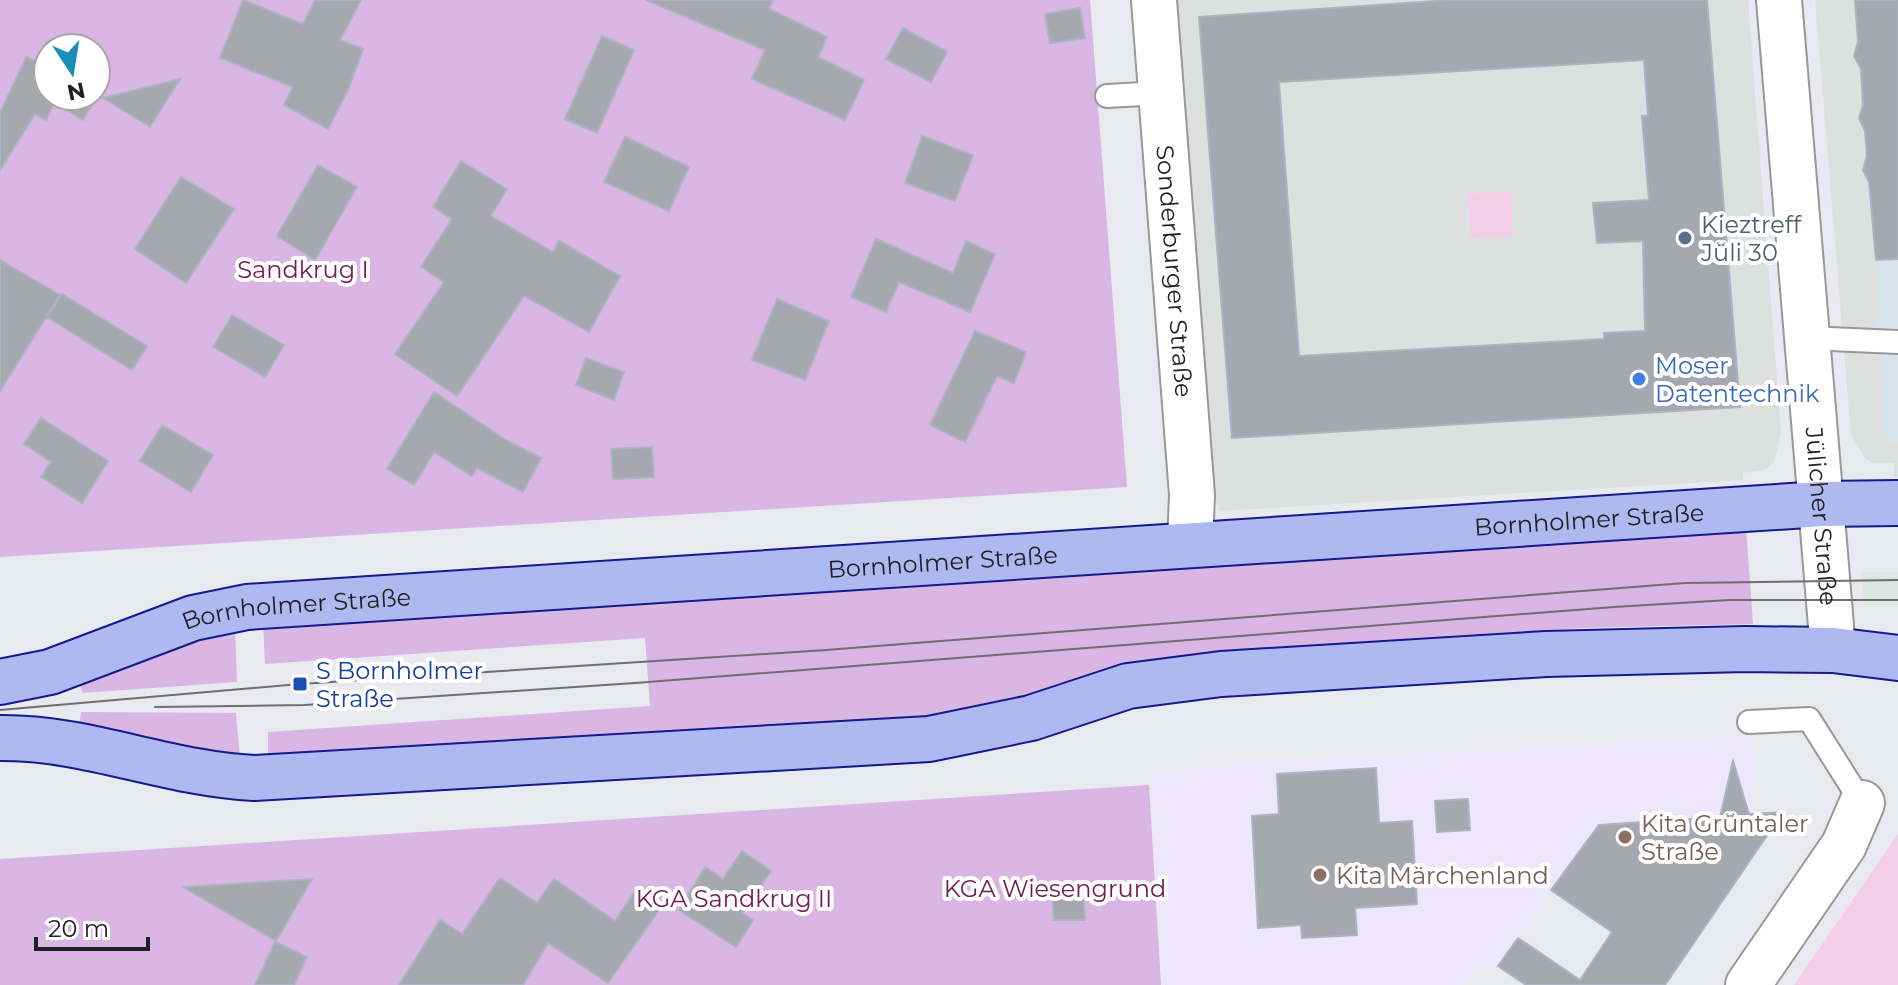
<svg xmlns="http://www.w3.org/2000/svg" width="1898" height="985" font-family="Montserrat,sans-serif">
	<rect width="100%" height="100%" fill="#e9eaf0"/>
	<path fill="#dedfdf" d="M 1177,0 L 1748,0 L 1781,433 L 1774,462 L 1765,470 L 1743,473 L 1743,480 L 1220,511 L 1214,500 Z
		M 1815,0 L 1898,0 L 1898,477 L 1894,477 L 1894,463 L 1872,463 L 1865,458 L 1851,435 Z"/>
	<path fill="#d7e5eb" d="M 1898,199 L 1898,442 L 1886,443 L 1871,201 Z"/>
	<path fill="#dce9e2" d="M 1861,572 L 1898,572 L 1898,606 L 1864,606 Z"/>
	<path fill="#ede7fc" d="M 1750,736 L 1755,813 L 1783,812 L 1692,943 L 1572,861 L 1498,966 L 1488,965 L 1457,985 L 1161,985 L 1151,774 L 1217,765 Z"/>
	<path fill="#d9b6e3" fill-rule="evenodd" d="M 0,0 L 1090,0 L 1127,487 L 0,557 ZM 48,48 L 96,48 L 96,96 L 48,96 Z
		M 1746,528 L 1753,624 L 1583,628 L 1168,657 L 1110,669 L 1013,702 L 954,717 L 268,760 L 268,732 L 650,706 L 645,638 L 265,664 L 263,623 Z
		M 235,627 L 237,682 L 83,693 L 78,681 Z
		M 81,712 L 236,713 L 240,759 L 79,726 Z
		M 1149,785 L 1161,985 L 0,985 L 0,859 Z"/>
	<path fill="#f4cde6" d="M 1511,192 L 1513,236 L 1471,238 L 1468,194 Z
		M 1898,834 L 1898,985 L 1794,985 Z"/>
	<path fill="#a5a8ae" stroke="#adb3c0" stroke-width="2" fill-rule="evenodd" d="M 243,0 L 303,24 L 315,0 L 361,0 L 340,40 L 363,49 L 348,90 L 328,129 L 284,105 L 293,87 L 220,58 Z
		M 646,0 L 773,0 L 769,9 L 827,37 L 818,57 L 864,80 L 845,120 L 752,79 L 765,50 Z
		M 1450,0 L 1707,0 L 1740,407 L 1232,438 L 1199,17 ZM 1644,60 L 1648,116 L 1642,116 L 1649,200 L 1593,203 L 1597,243 L 1643,241 L 1645,331 L 1604,333 L 1604,339 L 1299,356 L 1279,82 Z
		M 1855,0 L 1898,0 L 1898,259 L 1876,260 L 1869,182 L 1863,170 L 1867,155 L 1865,131 L 1859,118 L 1863,105 L 1861,69 L 1854,56 L 1858,42 Z
		M 1080,8 L 1085,38 L 1050,43 L 1045,14 Z
		M 903,28 L 947,52 L 931,82 L 886,59 Z
		M 602,36 L 634,50 L 597,133 L 565,119 Z
		M 26,57 L 48,67 L 48,96 L 98,95 L 83,120 L 54,103 L 46,120 L 35,114 L 0,170 L 0,113 Z
		M 180,79 L 150,127 L 103,98 Z
		M 922,136 L 973,155 L 955,201 L 905,183 Z
		M 625,137 L 689,167 L 669,211 L 604,182 Z
		M 461,161 L 507,189 L 491,216 L 553,252 L 559,241 L 620,276 L 589,332 L 524,296 L 457,396 L 395,354 L 444,282 L 421,267 L 452,219 L 433,207 Z
		M 318,165 L 357,187 L 315,260 L 277,236 Z
		M 181,177 L 234,209 L 186,283 L 135,249 Z
		M 876,239 L 953,273 L 966,241 L 995,254 L 970,312 L 899,282 L 886,312 L 851,297 Z
		M 0,260 L 60,295 L 0,391 Z
		M 62,294 L 147,346 L 132,370 L 47,317 Z
		M 777,299 L 829,321 L 805,380 L 752,360 Z
		M 232,315 L 284,345 L 265,377 L 213,347 Z
		M 975,331 L 1026,352 L 1014,383 L 997,376 L 965,442 L 930,425 Z
		M 586,358 L 624,372 L 614,400 L 576,385 Z
		M 434,392 L 506,440 L 541,458 L 523,492 L 477,468 L 472,476 L 434,452 L 414,485 L 387,469 Z
		M 41,418 L 108,461 L 82,503 L 41,477 L 51,462 L 24,444 Z
		M 162,425 L 213,455 L 191,492 L 140,461 Z
		M 652,447 L 654,477 L 613,479 L 611,449 Z
		M 1733,761 L 1749,814 L 1783,812 L 1665,985 L 1526,985 L 1498,966 L 1518,938 L 1580,980 L 1612,932 L 1551,890 L 1599,825 L 1720,817 Z
		M 1376,768 L 1379,823 L 1412,821 L 1417,904 L 1355,908 L 1357,935 L 1302,938 L 1301,925 L 1258,928 L 1252,816 L 1279,814 L 1277,774 Z
		M 1468,799 L 1470,830 L 1437,832 L 1435,801 Z
		M 742,851 L 771,871 L 742,913 L 753,920 L 736,947 L 679,910 L 705,867 L 723,879 Z
		M 500,878 L 537,903 L 554,879 L 615,921 L 637,888 L 662,906 L 608,983 L 548,943 L 523,985 L 399,985 L 440,920 L 462,934 Z
		M 312,879 L 276,941 L 183,887 Z
		M 1083,891 L 1085,920 L 1054,920 L 1052,892 Z
		M 275,942 L 307,957 L 294,985 L 255,985 Z"/>
	<g fill="none" stroke-linecap="round" stroke-linejoin="round">
		<defs>
			<path id="service" d="M 1107,96 L 1161,93
				M 1807,338 L 1898,342
				M 1749,722 L 1809,719 L 1862,803"/>
			<g id="minor">
				<path id="s1" d="M 1154,0 L 1192,495 L 1190,544"/>
				<path id="s2" d="M 1779,0 L 1833,650"/>
				<path d="M 1748,985 L 1844,845 L 1862,803"/>
			</g>
			<g id="primary">
				<path id="s3" d="M 0,682 L 50,672 L 193,618 L 247,607 L 1822,504 L 1898,503"/>
				<path d="M 0,738 C 87,737 167,774 254,778 L 929,739 L 1031,718 L 1128,686 L 1221,674 L 1546,654 L 1745,649 L 1833,650 L 1898,658"/>
			</g>
		</defs>
		<use href="#service" stroke="#989898" stroke-width="26"/>
		<use href="#minor" stroke="#989898" stroke-width="48"/>
		<use href="#primary" stroke="#131b8b" stroke-width="48"/>
		<use href="#service" stroke="#fff" stroke-width="22"/>
		<use href="#minor" stroke="#fff" stroke-width="44"/>
		<use href="#primary" stroke="#aeb9f1" stroke-width="44"/>
		<path stroke="#6f6f6f" stroke-width="2" d="M 155,707 L 304,705 L 635,683 L 1614,607 L 1729,600 L 1898,600
			M 0,710 L 300,684 L 826,650 L 1685,583 L 1898,580"/>
	</g>
	<circle fill="#5c6f8a" stroke="#fff" stroke-width="3" cx="1685" cy="238" r="8"/>
	<circle fill="#3f7fe0" stroke="#fff" stroke-width="3" cx="1639" cy="379" r="8"/>
	<rect fill="#1a4fb4" stroke="#fff" stroke-width="3" x="292" y="676" width="16" height="16" rx="4"/>
	<g fill="#8d6e63" stroke="#fff" stroke-width="3">
		<circle cx="1625" cy="837" r="8"/>
		<circle cx="1320" cy="875" r="8"/>
	</g>
	<g text-anchor="middle" dominant-baseline="central" stroke-width="8" stroke-linejoin="round" paint-order="stroke">
		<g font-size="24" fill="#4e5e75" stroke="#fff" text-anchor="start">
			<text x="1701" y="224">Kieztreff<tspan x="1701" dy="28">Jüli 30</tspan></text>
		</g>
		<g font-size="24" fill="#741a55" stroke="#fff">
			<text x="303" y="269">Sandkrug I</text>
			<text x="1055" y="888">KGA Wiesengrund</text>
			<text x="734" y="898">KGA Sandkrug II</text>
		</g>
		<g font-size="24" fill="#212121" stroke="#fff">
			<text stroke="none"><textPath href="#s1" startOffset="272">Sonderburger Straße</textPath></text>
			<text stroke="none"><textPath href="#s2" startOffset="518">Jülicher Straße</textPath></text>
			<text stroke="none"><textPath href="#s3" startOffset="1604">Bornholmer Straße</textPath></text>
			<text stroke="none"><textPath href="#s3" startOffset="956">Bornholmer Straße</textPath></text>
			<text stroke="none"><textPath href="#s3" startOffset="308">Bornholmer Straße</textPath></text>
		</g>
		<g font-size="24" fill="#366cbe" stroke="#fff" text-anchor="start">
			<text x="1655" y="365">Moser<tspan x="1655" dy="28">Datentechnik</tspan></text>
		</g>
		<g font-size="24" fill="#164399" stroke="#fff" text-anchor="start">
			<text x="316" y="670">S Bornholmer<tspan x="316" dy="28">Straße</tspan></text>
		</g>
		<g font-size="24" fill="#785e54" stroke="#fff" text-anchor="start">
			<text x="1641" y="823">Kita Grüntaler<tspan x="1641" dy="28">Straße</tspan></text>
			<text x="1336" y="875">Kita Märchenland</text>
		</g>
	</g>
	<g transform="translate(72 72) rotate(168)"><circle r="38" fill="#ffffff" stroke="#a6a6a6" stroke-width="2"/>
	<path d="M0-6L14 30L0 20L-14 30Z" fill="#1a8eb9"/>
	<text y="-12" font-size="22" font-weight="bold" text-anchor="middle" fill="#212121">N</text>
	</g>
	<path d="M36 937v12h112v-12" fill="none" stroke="#212121" stroke-width="4"/>
	<text x="48" y="937" font-size="24" fill="#212121" stroke="#ffffff" stroke-width="6" paint-order="stroke">20 m</text>
</svg>
